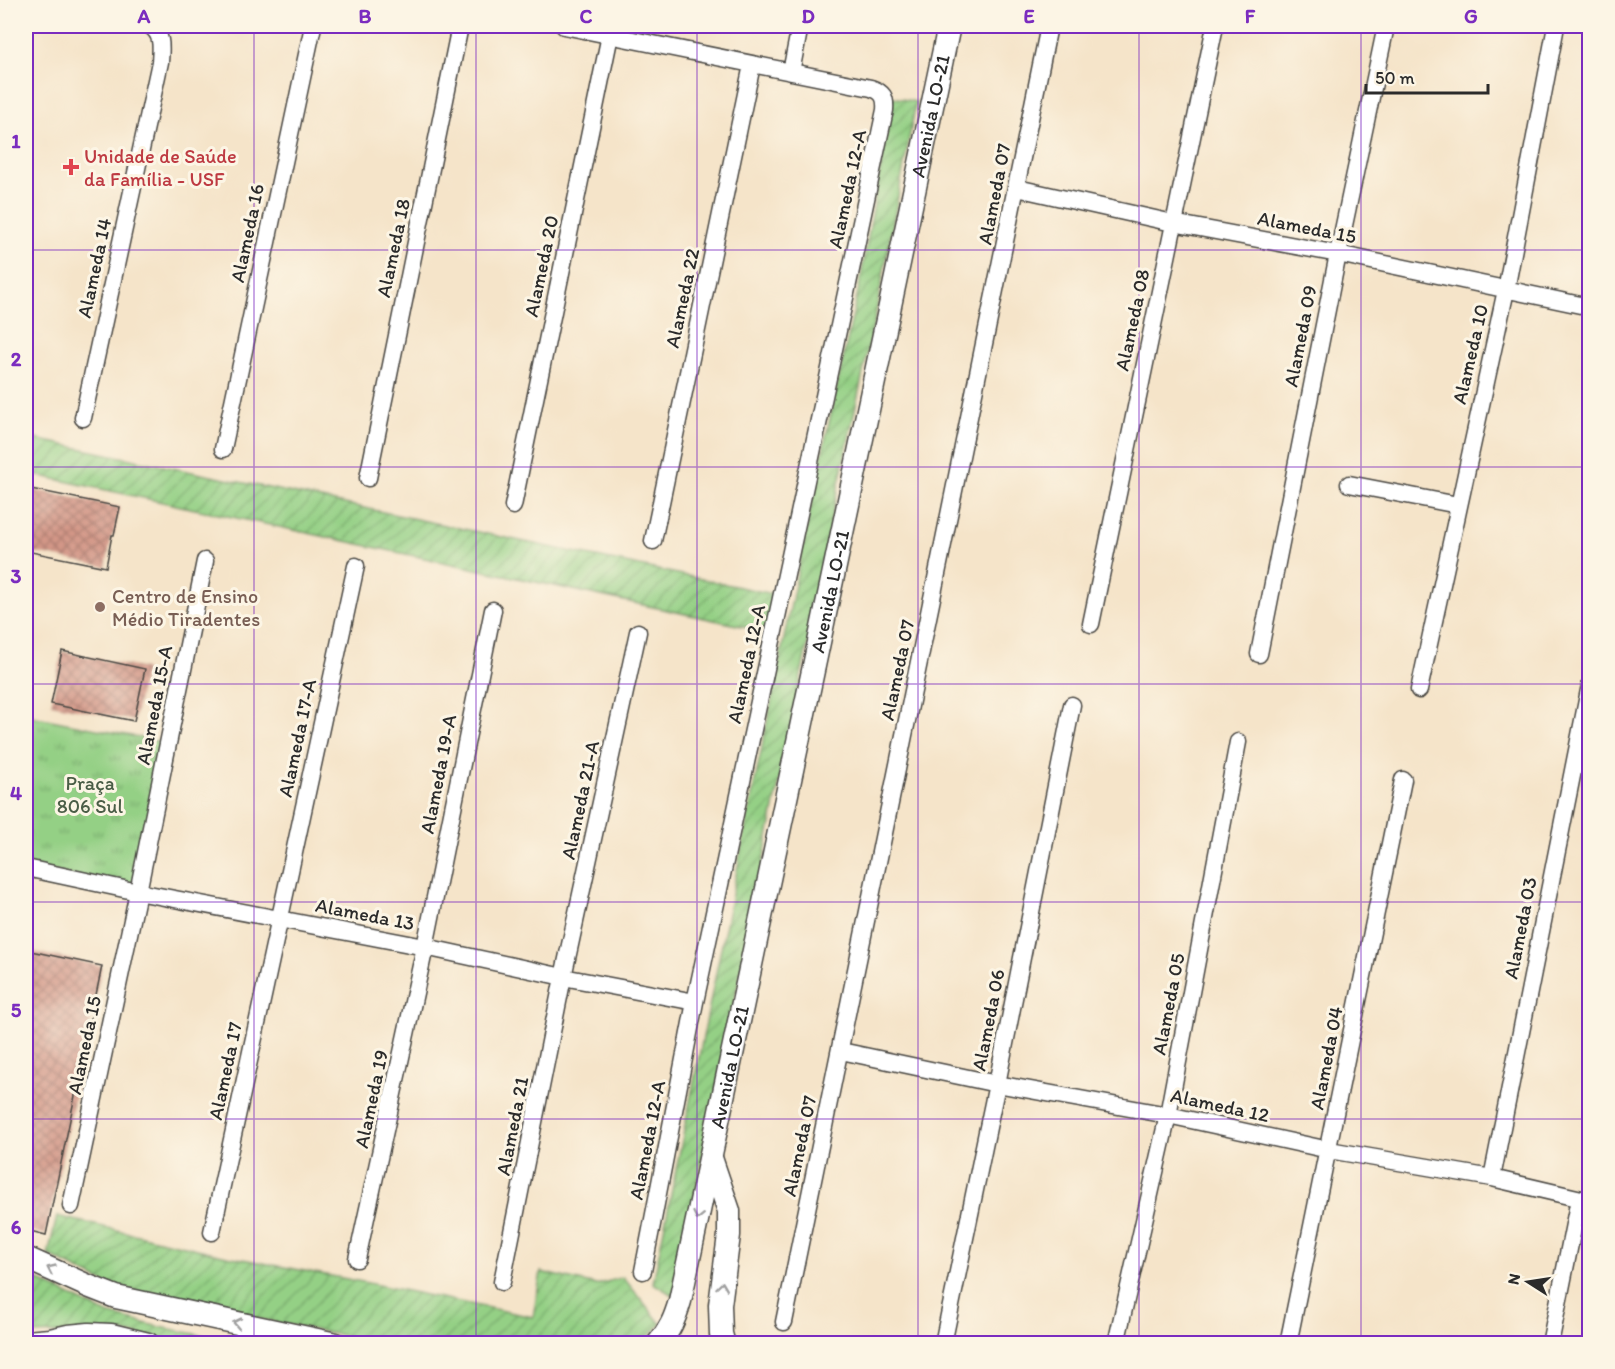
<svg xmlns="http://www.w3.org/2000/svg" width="1615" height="1369" font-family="Itim,sans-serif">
	<defs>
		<pattern id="grass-tufts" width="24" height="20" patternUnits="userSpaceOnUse" patternTransform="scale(1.5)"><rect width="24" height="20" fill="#94d085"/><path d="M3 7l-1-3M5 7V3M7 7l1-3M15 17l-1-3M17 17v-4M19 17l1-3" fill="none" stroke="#79a96d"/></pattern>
		<pattern id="garden-furrows" width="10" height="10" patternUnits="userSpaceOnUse" patternTransform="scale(1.5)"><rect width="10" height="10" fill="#94d085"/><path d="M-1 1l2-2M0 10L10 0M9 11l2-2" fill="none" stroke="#79a96d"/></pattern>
		<pattern id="building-cross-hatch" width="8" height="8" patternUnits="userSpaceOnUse" patternTransform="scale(1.5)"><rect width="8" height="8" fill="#d39787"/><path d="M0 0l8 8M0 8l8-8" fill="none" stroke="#ab7b6f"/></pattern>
	</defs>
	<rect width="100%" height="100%" fill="#fcf5e5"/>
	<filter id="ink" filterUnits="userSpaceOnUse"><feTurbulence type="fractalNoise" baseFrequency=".0167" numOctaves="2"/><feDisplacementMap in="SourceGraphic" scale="12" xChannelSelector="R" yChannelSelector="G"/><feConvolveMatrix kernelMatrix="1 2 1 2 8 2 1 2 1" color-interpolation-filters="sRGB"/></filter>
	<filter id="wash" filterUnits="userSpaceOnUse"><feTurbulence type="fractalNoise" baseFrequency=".008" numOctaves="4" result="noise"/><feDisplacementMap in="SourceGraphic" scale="24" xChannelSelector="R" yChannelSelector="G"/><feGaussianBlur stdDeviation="1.35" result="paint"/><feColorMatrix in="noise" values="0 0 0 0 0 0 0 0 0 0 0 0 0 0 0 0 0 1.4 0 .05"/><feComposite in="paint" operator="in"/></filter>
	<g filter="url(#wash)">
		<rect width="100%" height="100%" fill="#f5e4c9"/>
		<path fill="url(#grass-tufts)" stroke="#607e58" stroke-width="1.5" d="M 26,715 L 167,743 L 137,890 L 26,865 Z"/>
		<path fill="url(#garden-furrows)" stroke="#607e58" stroke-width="1.5" d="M 893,97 L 916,102 L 875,318 L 832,515 L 809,637 L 674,1296 L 653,1283 L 815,486 L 860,282 Z
			M 26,437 L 778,595 L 770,632 L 26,473 Z
			M 57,1216 L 227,1256 L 368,1283 L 533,1317 L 541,1272 L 596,1285 L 623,1277 L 661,1324 L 646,1339 L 638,1343 L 382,1343 L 194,1306 L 109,1285 L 48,1255 Z
			M 26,1274 L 107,1314 L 160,1327 L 241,1343 L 178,1343 L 122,1332 L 26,1334 Z"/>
		<g id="blocks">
			<path fill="url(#building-cross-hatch)" d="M 26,488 L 120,507 L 114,535 L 112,535 L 106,567 L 26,551 Z
				M 62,651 L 145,669 L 134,721 L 51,704 Z
				M 26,950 L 102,966 L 46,1235 L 26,1230 Z"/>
		</g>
	</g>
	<g filter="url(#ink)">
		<use href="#blocks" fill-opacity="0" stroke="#494743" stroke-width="1.5"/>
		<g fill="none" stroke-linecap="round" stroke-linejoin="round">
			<defs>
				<path id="street" d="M 564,26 L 871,88 C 883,92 886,97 885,110 L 695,1002 L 643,1271
					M 791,72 L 800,26
					M 1017,188 L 1173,223 L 1338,254 L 1590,307
					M 83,418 L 160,62 C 161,47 163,34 150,26
					M 223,449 L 313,26
					M 368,478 L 460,26
					M 1349,484 L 1458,505
					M 513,506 L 610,35
					M 653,541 L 752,65
					M 1091,624 L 1215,26
					M 1259,654 L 1338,254 L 1386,26
					M 1419,690 L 1506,290 L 1556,26
					M 26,868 L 138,892 L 425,947 L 563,977 L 695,1002
					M 841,1051 L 997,1084 L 1168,1115 L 1329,1150 L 1492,1178 L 1590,1201
					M 1492,1178 L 1590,685
					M 71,1206 L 138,892 L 205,561
					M 212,1232 L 356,566
					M 357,1259 L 425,947 L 493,610
					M 502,1282 L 563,977 L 638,632
					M 784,1322 L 1049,26
					M 943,1344 L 997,1084 L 1072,705
					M 1116,1344 L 1168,1115 L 1238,742
					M 1288,1344 L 1403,780
					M 1550,1344 L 1579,1199"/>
				<g id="secondary">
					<path d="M 711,1158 L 729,1211 L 729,1235 L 720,1305 L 721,1334 L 724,1344"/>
					<path d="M 26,1258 L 88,1286 L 116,1297 L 336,1344"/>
					<path d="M 26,1342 L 50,1340 L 68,1336 L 89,1334 L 111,1335 L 148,1344"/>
					<path id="s1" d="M 658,1344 C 670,1330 675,1318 680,1301 L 949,26"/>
				</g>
			</defs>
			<use href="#street" stroke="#494743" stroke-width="19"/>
			<use href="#secondary" stroke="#494743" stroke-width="25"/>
			<use href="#street" stroke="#fff" stroke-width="16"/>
			<use href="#secondary" stroke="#fff" stroke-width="22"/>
		</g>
		<defs><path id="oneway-chevron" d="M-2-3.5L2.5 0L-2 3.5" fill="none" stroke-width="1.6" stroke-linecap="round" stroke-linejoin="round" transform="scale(1.5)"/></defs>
		<g stroke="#a0a0a0">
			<use href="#oneway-chevron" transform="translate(698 1216) rotate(102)"/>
			<use href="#oneway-chevron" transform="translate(51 1269) rotate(-155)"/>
			<use href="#oneway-chevron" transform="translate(722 1286) rotate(-82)"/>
			<use href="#oneway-chevron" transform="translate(237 1323) rotate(-168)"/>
		</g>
	</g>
	<path fill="none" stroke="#7b2cbf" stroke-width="1.5" stroke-opacity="0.55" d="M 254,26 L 254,1344M 476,26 L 476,1344M 697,26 L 697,1344M 918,26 L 918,1344M 1139,26 L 1139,1344M 1361,26 L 1361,1344M 26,250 L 1590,250M 26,467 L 1590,467M 26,684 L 1590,684M 26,902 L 1590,902M 26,1119 L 1590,1119"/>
	<path fill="#e0444e" stroke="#fcf5e5" stroke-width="2" d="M68 158h6v6h6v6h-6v6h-6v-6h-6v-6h6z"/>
	<circle fill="#8d6e63" stroke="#fcf5e5" stroke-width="2" cx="100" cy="607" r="6"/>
	<g text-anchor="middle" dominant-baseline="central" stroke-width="6" stroke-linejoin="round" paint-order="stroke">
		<g font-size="20" fill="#2b2b2b" stroke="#fcf5e5">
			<text stroke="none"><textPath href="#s1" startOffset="1260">Avenida LO-21</textPath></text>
			<text transform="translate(847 189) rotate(-78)">Alameda 12-A</text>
			<text transform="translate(994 194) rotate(-79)">Alameda 07</text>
			<text transform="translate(1307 227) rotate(11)">Alameda 15</text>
			<text transform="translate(247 233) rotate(-78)">Alameda 16</text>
			<text transform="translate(393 248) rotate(-78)">Alameda 18</text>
			<text transform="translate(541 266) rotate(-78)">Alameda 20</text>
			<text transform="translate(94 268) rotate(-78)">Alameda 14</text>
			<text transform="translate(682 298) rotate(-78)">Alameda 22</text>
			<text transform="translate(1132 320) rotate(-78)">Alameda 08</text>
			<text transform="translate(1300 336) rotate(-79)">Alameda 09</text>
			<text transform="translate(1470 354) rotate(-77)">Alameda 10</text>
			<text stroke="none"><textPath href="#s1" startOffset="774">Avenida LO-21</textPath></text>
			<text transform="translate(746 664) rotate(-78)">Alameda 12-A</text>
			<text transform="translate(897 670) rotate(-78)">Alameda 07</text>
			<text transform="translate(154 705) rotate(-79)">Alameda 15-A</text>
			<text transform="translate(297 738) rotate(-78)">Alameda 17-A</text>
			<text transform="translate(438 774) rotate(-79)">Alameda 19-A</text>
			<text transform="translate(580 800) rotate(-78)">Alameda 21-A</text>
			<text transform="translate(365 914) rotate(11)">Alameda 13</text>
			<text transform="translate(1520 928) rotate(-79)">Alameda 03</text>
			<text transform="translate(1168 1004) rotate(-79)">Alameda 05</text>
			<text transform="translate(988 1020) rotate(-79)">Alameda 06</text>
			<text transform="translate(84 1045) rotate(-78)">Alameda 15</text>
			<text transform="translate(1326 1058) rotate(-79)">Alameda 04</text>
			<text stroke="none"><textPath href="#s1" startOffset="288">Avenida LO-21</textPath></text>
			<text transform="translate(225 1071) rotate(-78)">Alameda 17</text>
			<text transform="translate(371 1099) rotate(-78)">Alameda 19</text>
			<text transform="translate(1220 1105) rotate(12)">Alameda 12</text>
			<text transform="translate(512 1126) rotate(-79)">Alameda 21</text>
			<text transform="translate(647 1140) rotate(-79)">Alameda 12-A</text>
			<text transform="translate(799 1146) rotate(-78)">Alameda 07</text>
		</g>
		<g font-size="20" fill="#be3a42" stroke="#fcf5e5" text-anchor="start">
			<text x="84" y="156">Unidade de Saúde<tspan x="84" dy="23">da Família - USF</tspan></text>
		</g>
		<g font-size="20" fill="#785e54" stroke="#fcf5e5" text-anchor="start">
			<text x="112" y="596">Centro de Ensino<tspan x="112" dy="23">Médio Tiradentes</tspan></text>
		</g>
		<g font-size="20" fill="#4a5d46" stroke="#fcf5e5">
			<text x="90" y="783">Praça<tspan x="90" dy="23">806 Sul</tspan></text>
		</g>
	</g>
	<rect width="1615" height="1369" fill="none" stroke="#fcf5e5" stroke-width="66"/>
	<g transform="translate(1528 1282) rotate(282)" stroke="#fcf5e5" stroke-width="4.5" paint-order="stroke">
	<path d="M0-4.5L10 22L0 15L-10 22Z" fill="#2b2b2b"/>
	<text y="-9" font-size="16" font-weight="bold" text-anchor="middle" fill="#2b2b2b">N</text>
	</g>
	<path d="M1366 84v9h122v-9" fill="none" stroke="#2b2b2b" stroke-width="3"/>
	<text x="1375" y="84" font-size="18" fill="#2b2b2b" stroke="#fcf5e5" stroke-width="4.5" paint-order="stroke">50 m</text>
	<rect x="33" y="33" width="1549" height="1303" fill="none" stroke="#7b2cbf" stroke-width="2"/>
	<g font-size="20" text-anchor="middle" font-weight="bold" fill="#7b2cbf">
		<text x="144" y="23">A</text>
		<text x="365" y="23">B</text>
		<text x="586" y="23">C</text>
		<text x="808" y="23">D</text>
		<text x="1029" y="23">E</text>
		<text x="1250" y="23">F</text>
		<text x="1471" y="23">G</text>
		<text x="16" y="148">1</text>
		<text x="16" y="366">2</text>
		<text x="16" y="583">3</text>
		<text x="16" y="800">4</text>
		<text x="16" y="1017">5</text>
		<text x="16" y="1234">6</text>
	</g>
</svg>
